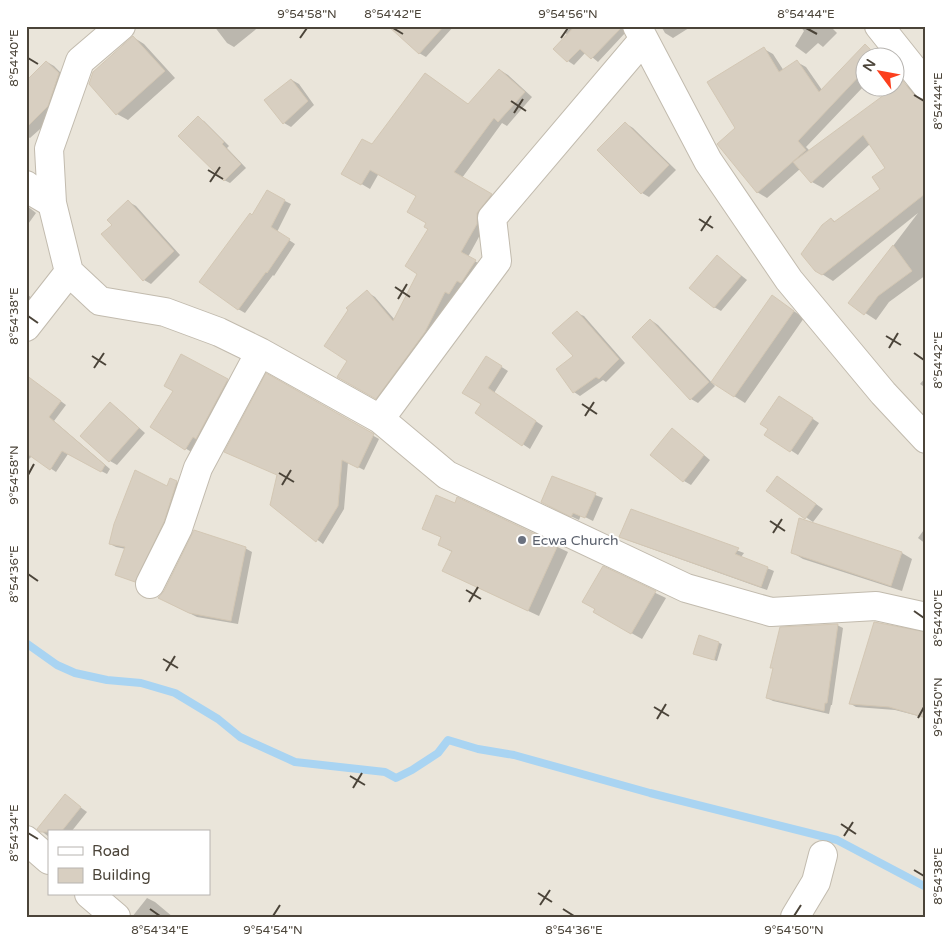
<svg xmlns="http://www.w3.org/2000/svg" width="952" height="943" font-family="'Varela Round',sans-serif">
	<rect width="100%" height="100%" fill="#f6f3ec"/>
	<path fill="#eae5da" fill-rule="evenodd" d="M 26,26 L 926,26 L 926,917 L 26,917 ZM 864,58 L 894,58 L 894,88 L 864,88 ZM 49,832 L 209,832 L 209,894 L 49,894 Z"/>
	<path fill="#0003" d="M 214,26 L 260,26 L 234,47 L 227,43 Z
		M 406,26 L 454,26 L 426,57 L 419,53 Z
		M 572,26 L 628,26 L 626,32 L 598,62 L 586,52 L 574,65 L 568,61 L 568,35 L 565,33 Z
		M 661,26 L 692,26 L 673,38 L 665,33 Z
		M 800,26 L 836,26 L 833,29 L 837,33 L 823,47 L 818,43 L 806,54 L 795,46 L 804,31 Z
		M 133,37 L 144,44 L 175,78 L 128,120 L 117,114 L 90,84 Z
		M 865,46 L 881,58 L 864,58 L 864,86 L 806,147 L 810,151 L 903,83 L 914,89 L 926,103 L 926,275 L 889,302 L 876,320 L 850,303 L 918,213 L 833,281 L 822,274 L 831,219 L 836,222 L 882,190 L 886,169 L 870,144 L 823,188 L 812,182 L 800,169 L 767,198 L 757,192 L 737,129 L 764,49 L 773,54 L 784,71 L 797,62 L 806,67 L 822,90 Z
		M 47,62 L 54,66 L 66,78 L 48,122 L 30,138 L 26,136 L 26,83 Z
		M 500,70 L 508,75 L 532,97 L 507,126 L 502,123 L 462,178 L 499,200 L 468,257 L 483,266 L 384,402 L 338,376 L 349,361 L 367,292 L 375,297 L 395,320 L 419,273 L 430,229 L 418,196 L 379,173 L 370,189 L 343,173 L 372,146 L 426,74 L 469,105 Z
		M 292,80 L 299,84 L 314,105 L 291,127 L 284,123 Z
		M 198,118 L 204,121 L 229,146 L 227,148 L 246,168 L 230,183 L 224,180 Z
		M 625,123 L 633,128 L 676,170 L 649,197 L 642,193 Z
		M 267,192 L 291,204 L 277,232 L 295,244 L 274,276 L 273,275 L 245,313 L 238,309 L 253,216 Z
		M 129,202 L 136,206 L 180,255 L 151,284 L 144,280 L 113,225 Z
		M 26,205 L 36,213 L 26,227 Z
		M 717,256 L 747,280 L 721,311 L 714,307 Z
		M 26,293 L 36,302 L 26,314 Z
		M 773,297 L 804,318 L 745,403 L 734,396 Z
		M 577,313 L 584,316 L 625,363 L 606,382 L 603,380 L 580,396 L 574,392 Z
		M 651,320 L 658,325 L 715,386 L 698,403 L 691,399 Z
		M 182,356 L 234,385 L 193,453 L 151,427 L 175,390 Z
		M 486,357 L 508,371 L 494,393 L 543,426 L 530,449 L 476,413 L 483,404 Z
		M 267,375 L 379,439 L 364,470 L 348,462 L 344,509 L 323,544 L 271,505 L 278,476 Z
		M 926,377 L 926,388 L 920,384 Z
		M 46,390 L 66,405 L 54,421 L 110,469 L 107,474 L 68,454 L 56,472 L 32,456 L 29,459 L 26,457 L 26,404 Z
		M 786,401 L 819,423 L 798,455 L 766,434 Z
		M 110,404 L 117,408 L 145,433 L 117,465 L 110,461 L 81,436 Z
		M 679,434 L 710,460 L 691,485 L 684,481 Z
		M 552,478 L 603,498 L 593,521 L 581,515 L 579,520 L 549,506 Z
		M 784,481 L 823,509 L 813,522 L 768,491 Z
		M 177,482 L 182,486 L 141,584 L 116,575 L 126,549 L 116,547 L 110,544 L 167,487 Z
		M 458,499 L 568,552 L 539,616 L 454,576 L 452,552 L 439,545 L 442,538 L 423,528 L 456,505 Z
		M 632,510 L 744,553 L 741,557 L 774,571 L 767,590 L 627,540 L 621,537 Z
		M 800,519 L 902,553 L 912,559 L 902,591 L 803,559 L 793,553 Z
		M 926,527 L 926,544 L 918,538 Z
		M 245,548 L 252,552 L 238,624 L 197,617 L 167,602 Z
		M 603,568 L 666,598 L 642,639 L 594,612 Z
		M 837,625 L 843,628 L 832,705 L 831,705 L 829,714 L 773,701 L 767,698 Z
		M 926,633 L 926,718 L 895,710 L 856,707 L 851,704 Z
		M 700,636 L 722,644 L 717,661 L 698,655 Z
		M 65,796 L 87,812 L 71,832 L 49,832 L 49,837 L 39,829 Z
		M 147,898 L 155,902 L 173,917 L 132,917 Z"/>
	<g fill="none" stroke-linecap="round" stroke-linejoin="round">
		<path stroke="#a9d4f2" stroke-width="8" d="M 26,643 L 57,665 L 75,673 L 107,680 L 141,683 L 175,693 L 218,719 L 240,737 L 295,762 L 385,772 L 396,778 L 412,770 L 438,753 L 448,740 L 478,749 L 514,755 L 650,793 L 837,840 L 926,887"/>
	</g>
	<path fill="#d8cfc1" stroke="#d3c7b4" d="M 388,26 L 444,26 L 419,54 Z
		M 575,26 L 622,26 L 622,27 L 591,59 L 580,49 L 567,62 L 553,49 Z
		M 133,36 L 165,71 L 116,115 L 89,84 L 93,72 Z
		M 865,44 L 878,57 L 864,58 L 864,71 L 798,141 L 806,150 L 757,193 L 717,144 L 735,128 L 707,82 L 764,47 L 779,72 L 797,60 L 819,92 Z
		M 46,61 L 59,73 L 48,106 L 26,128 L 26,81 Z
		M 499,69 L 525,92 L 498,122 L 494,118 L 454,172 L 492,194 L 477,213 L 477,224 L 461,252 L 476,260 L 461,283 L 457,281 L 449,294 L 445,292 L 425,332 L 376,399 L 337,377 L 347,361 L 324,346 L 348,310 L 346,308 L 367,290 L 393,321 L 417,274 L 405,266 L 428,229 L 424,227 L 426,223 L 407,212 L 416,196 L 370,170 L 361,185 L 341,174 L 362,139 L 372,144 L 425,73 L 468,104 Z
		M 291,79 L 308,101 L 283,124 L 264,100 Z
		M 903,81 L 914,95 L 923,100 L 926,104 L 926,193 L 822,275 L 815,271 L 801,254 L 822,225 L 831,218 L 834,222 L 880,189 L 872,177 L 885,168 L 863,135 L 811,183 L 793,162 Z
		M 198,116 L 224,142 L 222,144 L 241,164 L 224,181 L 178,136 Z
		M 625,122 L 669,165 L 641,194 L 597,150 Z
		M 267,190 L 285,200 L 271,227 L 290,239 L 267,273 L 266,272 L 238,310 L 199,282 L 250,213 L 252,215 Z
		M 128,200 L 174,251 L 143,281 L 101,234 L 112,225 L 107,220 Z
		M 893,245 L 912,271 L 878,296 L 864,315 L 848,303 Z
		M 717,255 L 741,276 L 714,308 L 689,288 Z
		M 772,295 L 794,311 L 734,397 L 711,382 Z
		M 577,311 L 619,359 L 599,379 L 596,377 L 573,393 L 556,369 L 573,356 L 552,333 Z
		M 650,319 L 709,382 L 690,400 L 632,337 Z
		M 181,354 L 228,379 L 196,439 L 193,437 L 185,450 L 150,427 L 173,391 L 164,386 Z
		M 486,356 L 502,366 L 488,388 L 536,421 L 522,446 L 475,413 L 481,404 L 462,393 Z
		M 266,373 L 374,434 L 358,468 L 342,460 L 338,506 L 316,542 L 270,505 L 277,475 L 224,452 Z
		M 26,375 L 61,401 L 49,417 L 105,465 L 101,472 L 62,451 L 50,470 L 26,453 Z
		M 779,396 L 813,418 L 790,452 L 764,435 L 768,429 L 760,424 Z
		M 110,402 L 139,428 L 109,462 L 80,436 Z
		M 672,428 L 704,455 L 683,482 L 650,455 Z
		M 135,470 L 167,486 L 170,478 L 177,481 L 164,522 L 135,582 L 115,575 L 125,547 L 109,544 L 114,524 Z
		M 552,476 L 596,493 L 585,518 L 573,513 L 571,517 L 541,502 Z
		M 777,476 L 816,504 L 805,519 L 766,491 Z
		M 436,495 L 455,503 L 457,497 L 558,545 L 528,611 L 442,571 L 452,551 L 438,545 L 441,537 L 422,529 Z
		M 631,509 L 739,548 L 735,554 L 768,567 L 761,587 L 619,537 Z
		M 799,518 L 902,552 L 891,586 L 791,553 Z
		M 194,530 L 246,547 L 231,621 L 189,613 L 158,598 L 164,591 Z
		M 603,566 L 656,591 L 631,634 L 593,612 L 595,609 L 582,602 Z
		M 874,622 L 926,632 L 926,718 L 889,707 L 849,704 Z
		M 838,624 L 827,703 L 825,703 L 824,711 L 766,698 L 773,668 L 770,668 L 780,627 Z
		M 699,635 L 719,642 L 714,660 L 693,654 Z
		M 65,794 L 81,807 L 61,832 L 40,832 L 37,829 Z"/>
	<g fill="none" stroke-linecap="round" stroke-linejoin="round">
		<defs>
			<path id="minor" d="M 121,26 L 80,61 L 49,149 L 52,203 L 69,272 L 100,301 L 165,312 L 219,332 L 260,352 L 380,419 L 447,475 L 686,588 L 771,612 L 876,606 L 926,617
				M 637,26 L 708,161 L 789,280 L 883,393 L 926,439
				M 879,26 L 926,85
				M 26,185 L 35,193 L 52,203
				M 26,327 L 69,272
				M 380,419 L 497,261 L 492,218 L 643,40
				M 150,584 L 178,528 L 198,468 L 260,352
				M 26,840 L 49,860
				M 89,894 L 116,917
				M 795,917 L 816,882 L 823,855"/>
		</defs>
		<use href="#minor" stroke="#c2bbae" stroke-width="30"/>
		<use href="#minor" stroke="#fff" stroke-width="28"/>
	</g>
	<path fill="none" stroke="#4b4439" stroke-width="2" d="M 393,28 L 403,34M 806,28 L 817,34M 300,38 L 307,28M 561,38 L 568,28M 28,58 L 38,64M 914,95 L 924,101M 511,101 L 526,111M 514,113 L 523,99M 208,170 L 223,179M 210,182 L 220,167M 699,219 L 713,228M 701,231 L 711,216M 395,287 L 410,297M 398,299 L 407,284M 28,316 L 38,323M 886,336 L 901,345M 889,348 L 898,333M 914,353 L 924,360M 92,356 L 106,365M 94,368 L 104,353M 582,404 L 597,414M 585,416 L 594,402M 279,473 L 294,482M 28,475 L 34,464M 282,485 L 291,470M 770,521 L 785,531M 773,533 L 782,519M 28,574 L 38,581M 466,590 L 481,599M 469,602 L 478,587M 914,611 L 924,618M 163,659 L 178,668M 166,671 L 175,656M 654,707 L 669,716M 918,718 L 924,707M 657,719 L 666,704M 350,776 L 365,785M 353,788 L 362,773M 841,824 L 856,834M 28,833 L 38,839M 844,836 L 853,822M 914,870 L 924,876M 538,893 L 552,902M 540,905 L 550,890M 150,909 L 160,916M 563,909 L 574,916M 273,916 L 280,905M 794,916 L 801,905"/>
	<circle fill="#6b7280" stroke="#fff" stroke-width="2" cx="522" cy="540" r="5"/>
	<g text-anchor="middle" dominant-baseline="central" stroke-width="4" stroke-linejoin="round" paint-order="stroke">
		<g font-size="14" fill="#5b616d" stroke="#fff" text-anchor="start">
			<text x="532" y="540">Ecwa Church</text>
		</g>
	</g>
	<rect width="952" height="943" fill="none" stroke="#ffffff" stroke-width="55"/>
	<rect x="48" y="830" width="162" height="65" fill="#ffffff" stroke="#b7b4b0"/>
	<rect x="58" y="847" width="25" height="8" fill="#ffffff" stroke="#b7b4b0"/>
	<text x="92" y="856" font-size="15" fill="#4b4439">Road</text>
	<rect x="58" y="868" width="25" height="15" fill="#d8cfc1" stroke="#b7b4b0"/>
	<text x="92" y="880" font-size="15" fill="#4b4439">Building</text>
	<g transform="translate(880 72) rotate(302)"><circle r="24" fill="#ffffff" stroke="#b7b4b0"/>
	<path d="M0-4L9 19L0 12L-9 19Z" fill="#fc3f1d"/>
	<text y="-8" font-size="14" font-weight="bold" text-anchor="middle" fill="#4b4439">N</text>
	</g>
	<rect x="28" y="28" width="896" height="888" fill="none" stroke="#4b4439" stroke-width="2"/>
	<g font-size="12" text-anchor="middle" fill="#4b4439">
		<text x="307" y="18">9°54'58"N</text>
		<text x="393" y="18">8°54'42"E</text>
		<text x="568" y="18">9°54'56"N</text>
		<text x="806" y="18">8°54'44"E</text>
		<text transform="translate(14 58) rotate(-90)" y="4">8°54'40"E</text>
		<text transform="translate(938 101) rotate(-90)" y="4">8°54'44"E</text>
		<text transform="translate(14 316) rotate(-90)" y="4">8°54'38"E</text>
		<text transform="translate(938 360) rotate(-90)" y="4">8°54'42"E</text>
		<text transform="translate(14 475) rotate(-90)" y="4">9°54'58"N</text>
		<text transform="translate(14 574) rotate(-90)" y="4">8°54'36"E</text>
		<text transform="translate(938 618) rotate(-90)" y="4">8°54'40"E</text>
		<text transform="translate(938 707) rotate(-90)" y="4">9°54'50"N</text>
		<text transform="translate(14 833) rotate(-90)" y="4">8°54'34"E</text>
		<text transform="translate(938 876) rotate(-90)" y="4">8°54'38"E</text>
		<text x="160" y="934">8°54'34"E</text>
		<text x="273" y="934">9°54'54"N</text>
		<text x="574" y="934">8°54'36"E</text>
		<text x="794" y="934">9°54'50"N</text>
	</g>
</svg>
